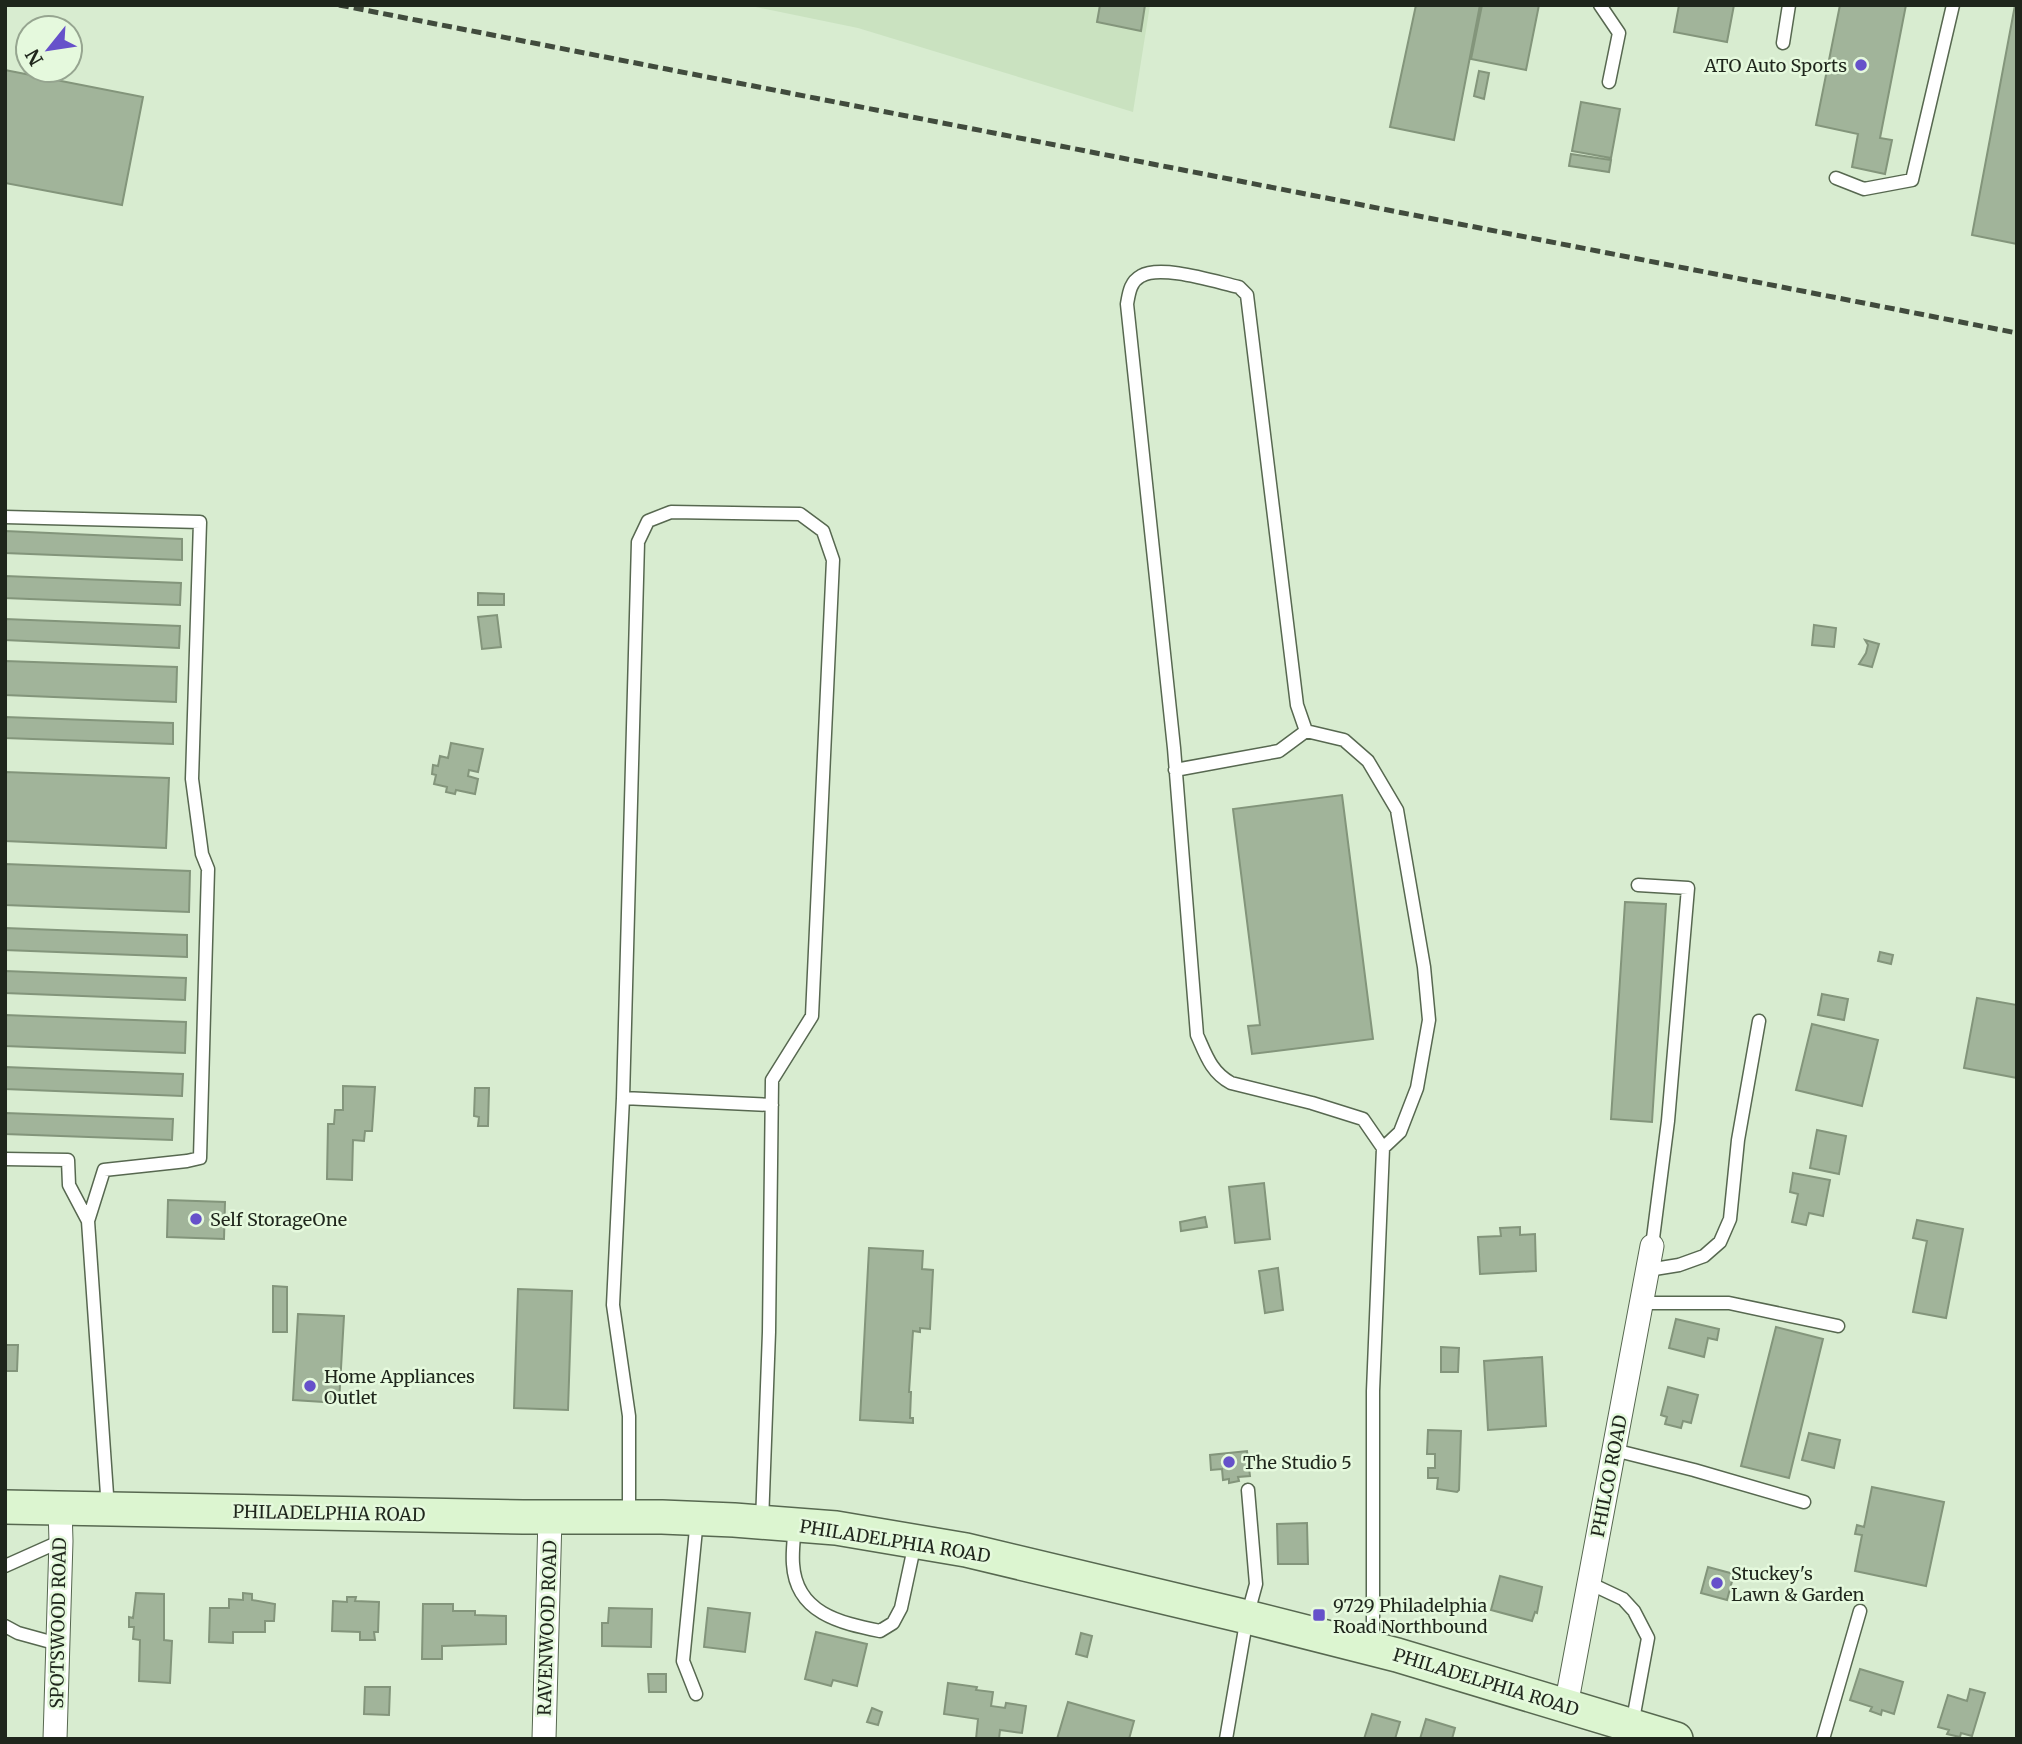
<svg xmlns="http://www.w3.org/2000/svg" width="2022" height="1744" font-family="Merriweather,serif">
	<rect width="100%" height="100%" fill="#d8ecd0"/>
	<path fill="#cae2c0" d="M 746,5 L 1150,5 L 1133,112 L 858,28 Z"/>
	<path fill="#a1b49a" stroke="#83957b" stroke-width="2" d="M 1100,5 L 1145,5 L 1141,31 L 1097,22 Z
		M 1416,5 L 1480,5 L 1454,140 L 1390,127 Z
		M 1482,5 L 1539,5 L 1526,70 L 1471,59 Z
		M 1679,5 L 1734,5 L 1727,42 L 1674,32 Z
		M 1840,5 L 1906,5 L 1880,138 L 1892,140 L 1885,174 L 1852,167 L 1858,134 L 1816,125 Z
		M 2015,5 L 2017,5 L 2017,244 L 1972,235 Z
		M 5,70 L 143,97 L 122,205 L 5,183 Z
		M 1479,71 L 1489,73 L 1484,99 L 1474,96 Z
		M 1581,102 L 1620,109 L 1611,158 L 1572,151 Z
		M 1571,154 L 1611,160 L 1609,172 L 1569,166 Z
		M 5,531 L 182,539 L 182,560 L 5,553 Z
		M 5,576 L 181,583 L 180,605 L 5,598 Z
		M 478,593 L 504,594 L 504,605 L 478,605 Z
		M 497,615 L 501,647 L 482,649 L 478,617 Z
		M 5,619 L 180,626 L 179,648 L 5,640 Z
		M 1814,625 L 1836,628 L 1834,647 L 1812,645 Z
		M 1865,640 L 1879,644 L 1872,667 L 1859,664 L 1866,653 L 1868,645 Z
		M 5,661 L 177,667 L 176,702 L 5,695 Z
		M 5,717 L 173,723 L 173,744 L 5,738 Z
		M 451,743 L 483,749 L 478,772 L 469,770 L 468,776 L 478,779 L 475,794 L 456,790 L 455,794 L 446,792 L 447,787 L 434,784 L 436,775 L 432,774 L 433,765 L 438,766 L 440,756 L 448,758 Z
		M 5,772 L 169,778 L 166,848 L 5,841 Z
		M 1342,795 L 1373,1039 L 1252,1054 L 1248,1026 L 1260,1025 L 1233,809 Z
		M 5,864 L 190,871 L 189,912 L 5,905 Z
		M 1625,902 L 1666,904 L 1652,1122 L 1611,1119 Z
		M 5,928 L 187,935 L 187,957 L 5,950 Z
		M 1880,952 L 1893,955 L 1891,964 L 1878,961 Z
		M 5,971 L 186,978 L 185,1000 L 5,993 Z
		M 1822,994 L 1848,999 L 1844,1020 L 1818,1015 Z
		M 1977,998 L 2017,1005 L 2017,1078 L 1964,1068 Z
		M 5,1015 L 186,1022 L 185,1053 L 5,1046 Z
		M 1812,1024 L 1878,1040 L 1862,1106 L 1796,1090 Z
		M 5,1067 L 183,1074 L 182,1096 L 5,1089 Z
		M 343,1086 L 375,1087 L 372,1131 L 365,1131 L 364,1141 L 353,1140 L 352,1180 L 327,1179 L 328,1124 L 334,1124 L 335,1110 L 343,1110 Z
		M 475,1088 L 489,1088 L 488,1126 L 478,1126 L 479,1117 L 474,1116 Z
		M 5,1113 L 173,1119 L 172,1140 L 5,1134 Z
		M 1817,1130 L 1846,1136 L 1839,1174 L 1810,1168 Z
		M 1793,1173 L 1830,1180 L 1823,1216 L 1809,1213 L 1806,1225 L 1792,1222 L 1798,1194 L 1790,1192 Z
		M 1264,1183 L 1270,1239 L 1235,1243 L 1229,1187 Z
		M 168,1200 L 225,1202 L 224,1239 L 167,1237 Z
		M 1205,1217 L 1207,1227 L 1181,1231 L 1180,1222 Z
		M 1917,1220 L 1963,1229 L 1946,1318 L 1913,1312 L 1927,1241 L 1913,1238 Z
		M 1520,1227 L 1520,1235 L 1535,1234 L 1536,1271 L 1480,1274 L 1478,1237 L 1501,1236 L 1500,1228 Z
		M 869,1248 L 923,1251 L 922,1269 L 933,1270 L 930,1329 L 920,1328 L 920,1332 L 913,1331 L 909,1392 L 911,1392 L 910,1418 L 913,1418 L 913,1423 L 860,1420 Z
		M 1278,1268 L 1283,1310 L 1265,1313 L 1259,1271 Z
		M 273,1286 L 287,1287 L 287,1332 L 273,1332 Z
		M 518,1289 L 572,1291 L 568,1410 L 514,1408 Z
		M 298,1314 L 344,1316 L 339,1403 L 293,1400 Z
		M 1676,1319 L 1719,1329 L 1717,1340 L 1708,1338 L 1704,1357 L 1669,1348 Z
		M 1776,1327 L 1823,1339 L 1789,1478 L 1741,1466 Z
		M 5,1345 L 18,1345 L 17,1371 L 5,1371 Z
		M 1441,1347 L 1459,1348 L 1458,1372 L 1441,1372 Z
		M 1542,1357 L 1546,1426 L 1488,1430 L 1484,1361 Z
		M 1668,1387 L 1698,1395 L 1691,1423 L 1683,1421 L 1681,1428 L 1665,1424 L 1667,1417 L 1661,1415 Z
		M 1428,1430 L 1461,1431 L 1459,1490 L 1457,1492 L 1437,1489 L 1438,1478 L 1428,1478 L 1428,1468 L 1435,1468 L 1435,1454 L 1427,1454 Z
		M 1809,1433 L 1840,1440 L 1834,1468 L 1802,1460 Z
		M 1247,1451 L 1250,1476 L 1238,1477 L 1239,1481 L 1229,1483 L 1229,1479 L 1223,1480 L 1222,1469 L 1211,1470 L 1210,1455 Z
		M 1872,1487 L 1944,1502 L 1926,1586 L 1855,1571 L 1862,1535 L 1855,1534 L 1857,1525 L 1864,1527 Z
		M 1307,1523 L 1308,1564 L 1278,1564 L 1277,1524 Z
		M 1708,1567 L 1734,1574 L 1727,1600 L 1701,1593 Z
		M 1500,1576 L 1542,1587 L 1537,1613 L 1535,1612 L 1532,1621 L 1491,1610 Z
		M 136,1593 L 164,1594 L 164,1640 L 172,1641 L 170,1683 L 139,1681 L 140,1640 L 133,1639 L 134,1627 L 129,1627 L 129,1617 L 133,1618 Z
		M 243,1593 L 252,1594 L 252,1600 L 275,1604 L 274,1621 L 265,1621 L 265,1632 L 233,1632 L 233,1643 L 209,1642 L 210,1608 L 229,1608 L 229,1599 L 243,1600 Z
		M 347,1597 L 356,1597 L 355,1601 L 379,1602 L 378,1632 L 374,1632 L 375,1640 L 360,1640 L 360,1632 L 332,1631 L 333,1601 L 347,1602 Z
		M 423,1604 L 453,1604 L 453,1611 L 475,1611 L 475,1615 L 506,1616 L 506,1644 L 442,1646 L 442,1659 L 422,1659 Z
		M 609,1608 L 652,1609 L 651,1647 L 602,1646 L 602,1623 L 608,1623 Z
		M 708,1608 L 750,1613 L 745,1652 L 704,1647 Z
		M 816,1632 L 867,1644 L 857,1686 L 833,1680 L 831,1686 L 805,1679 Z
		M 1081,1633 L 1092,1636 L 1087,1657 L 1076,1654 Z
		M 1860,1669 L 1903,1682 L 1894,1714 L 1882,1710 L 1881,1715 L 1870,1711 L 1872,1707 L 1850,1700 Z
		M 648,1674 L 666,1674 L 666,1692 L 649,1692 Z
		M 948,1683 L 977,1687 L 976,1690 L 993,1692 L 991,1706 L 1005,1708 L 1006,1703 L 1026,1706 L 1022,1733 L 1000,1730 L 999,1739 L 976,1739 L 978,1719 L 944,1714 Z
		M 365,1687 L 390,1687 L 389,1715 L 364,1714 Z
		M 1970,1689 L 1985,1693 L 1972,1736 L 1961,1733 L 1960,1737 L 1947,1734 L 1949,1730 L 1938,1727 L 1948,1695 L 1967,1701 Z
		M 1068,1702 L 1134,1721 L 1129,1739 L 1057,1739 Z
		M 872,1708 L 882,1712 L 878,1725 L 867,1722 Z
		M 1372,1714 L 1400,1722 L 1395,1739 L 1364,1739 Z
		M 1426,1719 L 1455,1728 L 1452,1739 L 1420,1739 Z"/>
	<g fill="none" stroke-linecap="round" stroke-linejoin="round">
		<defs>
			<path id="service" d="M 1600,5 L 1619,33 L 1609,82
				M 1783,43 L 1789,5
				M 1836,178 L 1864,189 L 1912,180 L 1953,5
				M 5,517 L 200,522 L 192,779 L 202,854 L 208,869 L 200,1158 L 187,1161 L 104,1170 L 88,1221 L 108,1509
				M 1306,731 L 1297,705 L 1247,295 L 1239,287 C 1216,282 1161,264 1141,276 C 1130,282 1129,293 1127,304 L 1174,748 L 1197,1035 C 1206,1055 1211,1072 1231,1083 L 1312,1103 L 1363,1119 L 1383,1148
				M 1175,770 L 1279,751 L 1306,731 L 1344,740 L 1368,761 L 1397,810 L 1424,967 L 1429,1020 L 1417,1088 L 1400,1132 L 1383,1148 L 1373,1391 L 1373,1649
				M 1638,885 L 1688,888 L 1668,1121 L 1652,1246
				M 623,1098 L 772,1105
				M 5,1159 L 68,1160 L 69,1185 L 88,1221
				M 1648,1270 L 1679,1265 L 1704,1256 L 1720,1242 L 1730,1219 L 1738,1140 L 1759,1021
				M 1642,1303 L 1729,1303 L 1838,1326
				M 1614,1450 L 1694,1470 L 1804,1502
				M 629,1517 L 629,1416 L 613,1305 L 623,1098 L 638,542 L 648,521 L 671,512 L 800,514 L 823,531 L 833,560 L 812,1016 L 772,1080 L 769,1332 L 762,1522
				M 795,1525 C 794,1538 792,1551 793,1564 C 796,1613 840,1623 880,1631 L 893,1623 L 901,1608 L 915,1543
				M 5,1566 L 61,1541
				M 1589,1583 L 1623,1599 L 1634,1611 L 1648,1638 L 1632,1725
				M 5,1626 L 18,1633 L 58,1644
				M 696,1694 L 683,1661 L 697,1519
				M 1226,1739 L 1247,1617 L 1256,1584 L 1248,1490
				M 1823,1739 L 1860,1611"/>
			<path id="minor" d="M 1566,1706 L 1652,1246
				M 55,1739 L 61,1541 L 60,1508
				M 544,1739 L 550,1517"/>
			<path id="secondary" d="M 5,1507 L 523,1517 L 662,1517 L 734,1520 L 836,1528 L 966,1550 L 1247,1617 L 1397,1655 L 1676,1739"/>
		</defs>
		<use href="#service" stroke="#576850" stroke-width="15"/>
		<use href="#minor" stroke="#576850" stroke-width="25"/>
		<use href="#secondary" stroke="#576850" stroke-width="36"/>
		<use href="#service" stroke="#fff" stroke-width="12"/>
		<use href="#minor" stroke="#fff" stroke-width="23"/>
		<use href="#secondary" stroke="#dcf5d0" stroke-width="33"/>
		<path stroke="#414b3d" stroke-width="5" stroke-dasharray="10 5" stroke-linecap="butt" d="M 339,5 L 2017,333"/>
	</g>
	<g fill="#6651ca" stroke="#e5f9dd" stroke-width="2.5">
		<circle cx="1861" cy="65" r="7"/>
		<circle cx="196" cy="1219" r="7"/>
		<circle cx="310" cy="1386" r="7"/>
		<circle cx="1229" cy="1462" r="7"/>
		<circle cx="1717" cy="1583" r="7"/>
		<rect x="1312" y="1608" width="14" height="14" rx="3.5"/>
	</g>
	<g text-anchor="middle" dominant-baseline="central" stroke-width="5" stroke-linejoin="round" paint-order="stroke">
		<g font-size="18" fill="#1f261c" stroke="#e5f9dd" text-anchor="start">
			<text x="1847" y="65" text-anchor="end">ATO Auto Sports</text>
			<text x="210" y="1219">Self StorageOne</text>
			<text x="324" y="1376">Home Appliances<tspan x="324" dy="21">Outlet</tspan></text>
			<text x="1243" y="1462">The Studio 5</text>
			<text x="1731" y="1573">Stuckey's<tspan x="1731" dy="21">Lawn &amp; Garden</tspan></text>
			<text x="1333" y="1605">9729 Philadelphia<tspan x="1333" dy="21">Road Northbound</tspan></text>
		</g>
		<g font-size="18" fill="#1f261c" stroke="#e5f9dd">
			<text transform="translate(1609 1476) rotate(-79)">PHILCO ROAD</text>
			<text transform="translate(329 1513) rotate(1)">PHILADELPHIA ROAD</text>
			<text transform="translate(895 1541) rotate(9)">PHILADELPHIA ROAD</text>
			<text transform="translate(58 1623) rotate(-89)">SPOTSWOOD ROAD</text>
			<text transform="translate(547 1628) rotate(-88)">RAVENWOOD ROAD</text>
			<text transform="translate(1486 1682) rotate(17)">PHILADELPHIA ROAD</text>
		</g>
	</g>
	<rect width="2022" height="1744" fill="none" stroke="#1f261c" stroke-width="14"/>
	<g transform="translate(49 49) rotate(240)"><circle r="33" fill="#e5f9dd" stroke="#96a590" stroke-width="2"/>
	<path d="M0-5L12 26L0 18L-12 26Z" fill="#6651ca"/>
	<text y="-10" font-size="19" font-weight="bold" text-anchor="middle" fill="#1f261c">N</text>
	</g>
</svg>
